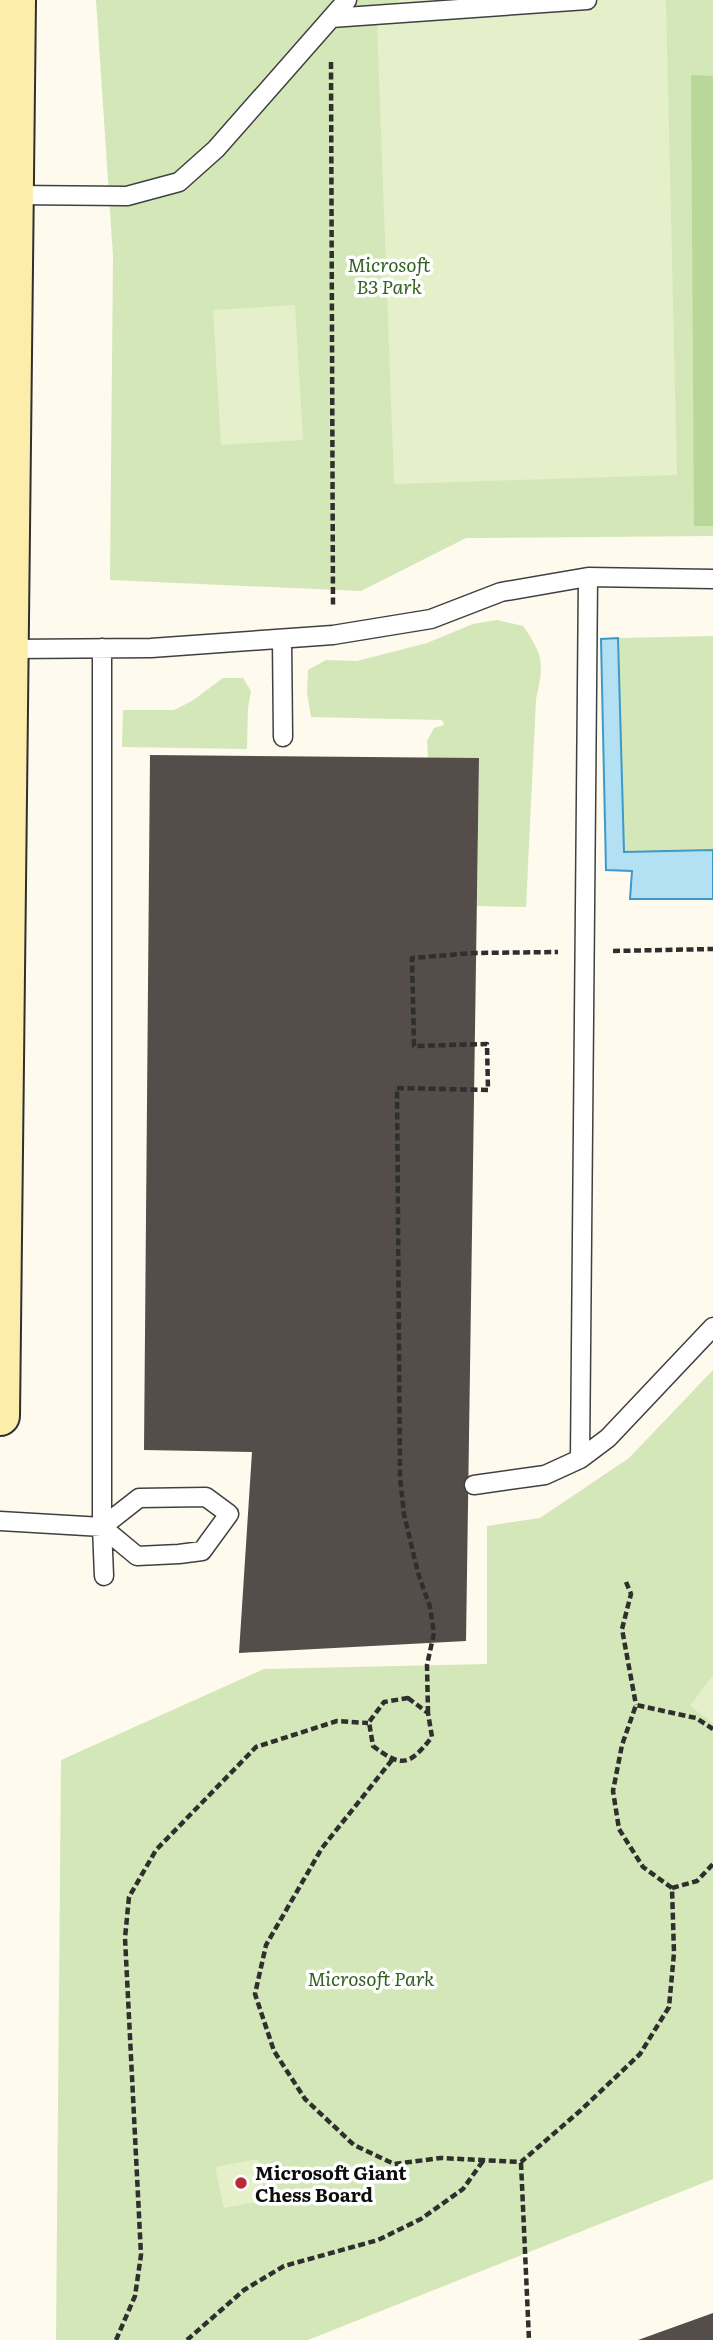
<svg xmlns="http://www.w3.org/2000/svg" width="713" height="2340" font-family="Literata,serif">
	<rect width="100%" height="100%" fill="#fefaed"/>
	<path fill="#d4e7b8" d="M 96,0 L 713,0 L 713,536 L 466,538 L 361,591 L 110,580 L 113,256 Z
		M 497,620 L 523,626 C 544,656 544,664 536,699 L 526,907 L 477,906 L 479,758 L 428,758 L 427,741 L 434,728 L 444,725 L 442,720 L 311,717 L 307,692 L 308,670 L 326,660 L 357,661 L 427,643 L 473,624 Z
		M 713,636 L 713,850 L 624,852 L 618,638 Z
		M 223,678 L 243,678 L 251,691 L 248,708 L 247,749 L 122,747 L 123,710 L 174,710 L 192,701 Z
		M 713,1370 L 713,2179 L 308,2340 L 56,2340 L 61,1760 L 264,1669 L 487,1664 L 487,1526 L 540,1518 L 629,1458 Z"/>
	<path fill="#b9d798" d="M 691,75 L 713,76 L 713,526 L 694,526 Z"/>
	<path fill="#e5efca" d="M 399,0 L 666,0 L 677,475 L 394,484 L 377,24 Z
		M 295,305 L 303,440 L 221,445 L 213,310 Z
		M 713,1675 L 713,1723 L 690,1706 Z
		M 258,2159 L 266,2200 L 224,2208 L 215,2167 Z"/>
	<path fill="#b4e0f4" stroke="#3d9ac8" stroke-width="2" d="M 618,638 L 624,852 L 713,850 L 713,899 L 630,899 L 632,871 L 606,870 L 601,639 Z"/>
	<path fill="#554d49" d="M 150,755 L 479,758 L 466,1641 L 239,1653 L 252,1452 L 144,1450 Z
		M 713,2313 L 713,2340 L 638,2340 Z"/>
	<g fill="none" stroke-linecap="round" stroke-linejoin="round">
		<defs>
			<path id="lane" d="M 331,18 L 587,0
				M 14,195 L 127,196 L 179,182 L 216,149 L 347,0
				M 588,577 L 580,1459 L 608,1438 L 713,1327
				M 282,639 L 283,737
				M 102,648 L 102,1527 L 104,1576
				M 9,649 L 151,648 L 333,635 L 431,619 L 501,592 L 588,577 L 713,579
				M 474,1485 L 545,1475 L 580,1459
				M 206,1497 L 229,1514 L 202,1551 L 179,1554 L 137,1556 L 102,1527 L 139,1498 Z
				M 0,1521 L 102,1527"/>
			<path id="secondary" d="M 0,1416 L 16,0"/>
		</defs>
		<use href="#lane" stroke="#404040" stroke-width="21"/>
		<use href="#secondary" stroke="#2f2f2f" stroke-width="42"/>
		<path stroke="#2f2f2f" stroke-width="4.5" stroke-dasharray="7 3.5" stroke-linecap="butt" d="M 331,62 L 333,607
			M 613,951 L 713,949
			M 626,1582 L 631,1594 L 622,1629 L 636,1705
			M 408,1698 L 428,1713 L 432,1737 C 409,1766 402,1768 373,1746 L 369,1722 L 384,1702 Z
			M 428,1713 L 427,1665 L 434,1633 L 430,1607 L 418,1573 L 404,1514 L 400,1477 L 397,1088 L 488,1090 L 487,1044 L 414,1046 L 412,958 L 473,953 L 558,952
			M 392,1760 L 322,1848 L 266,1945 L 255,1994 L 274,2051 L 305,2099 L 354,2145 L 394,2164 L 441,2158 L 521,2162 L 581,2110 L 640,2054 L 669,2007 L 674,1953 L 672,1888 L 697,1881 L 713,1864
			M 672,1888 L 643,1867 L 619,1829 L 613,1791 L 622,1745 L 636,1705 L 696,1718 L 713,1729
			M 521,2163 L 529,2340
			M 116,2340 L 135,2296 L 141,2255 L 125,1938 L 129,1897 L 156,1850 L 256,1747 L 337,1721 L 368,1723
			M 187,2340 L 244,2290 L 284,2266 L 378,2240 L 421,2219 L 463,2189 L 483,2161"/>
		<use href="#lane" stroke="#fff" stroke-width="18"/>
		<use href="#secondary" stroke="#fcedab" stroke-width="38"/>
	</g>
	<circle fill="#b82a3a" stroke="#fff" stroke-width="2.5" cx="241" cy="2183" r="7"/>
	<g text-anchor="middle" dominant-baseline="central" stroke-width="7" stroke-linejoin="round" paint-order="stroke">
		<g font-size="19" font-style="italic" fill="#326220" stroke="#fff">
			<text x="389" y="264">Microsoft<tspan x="389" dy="22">B3 Park</tspan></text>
			<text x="371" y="1978">Microsoft Park</text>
		</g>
		<g font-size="19" font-weight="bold" fill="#0d0d0d" stroke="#fff" text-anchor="start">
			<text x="255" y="2172">Microsoft Giant<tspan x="255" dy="22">Chess Board</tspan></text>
		</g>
	</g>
</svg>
